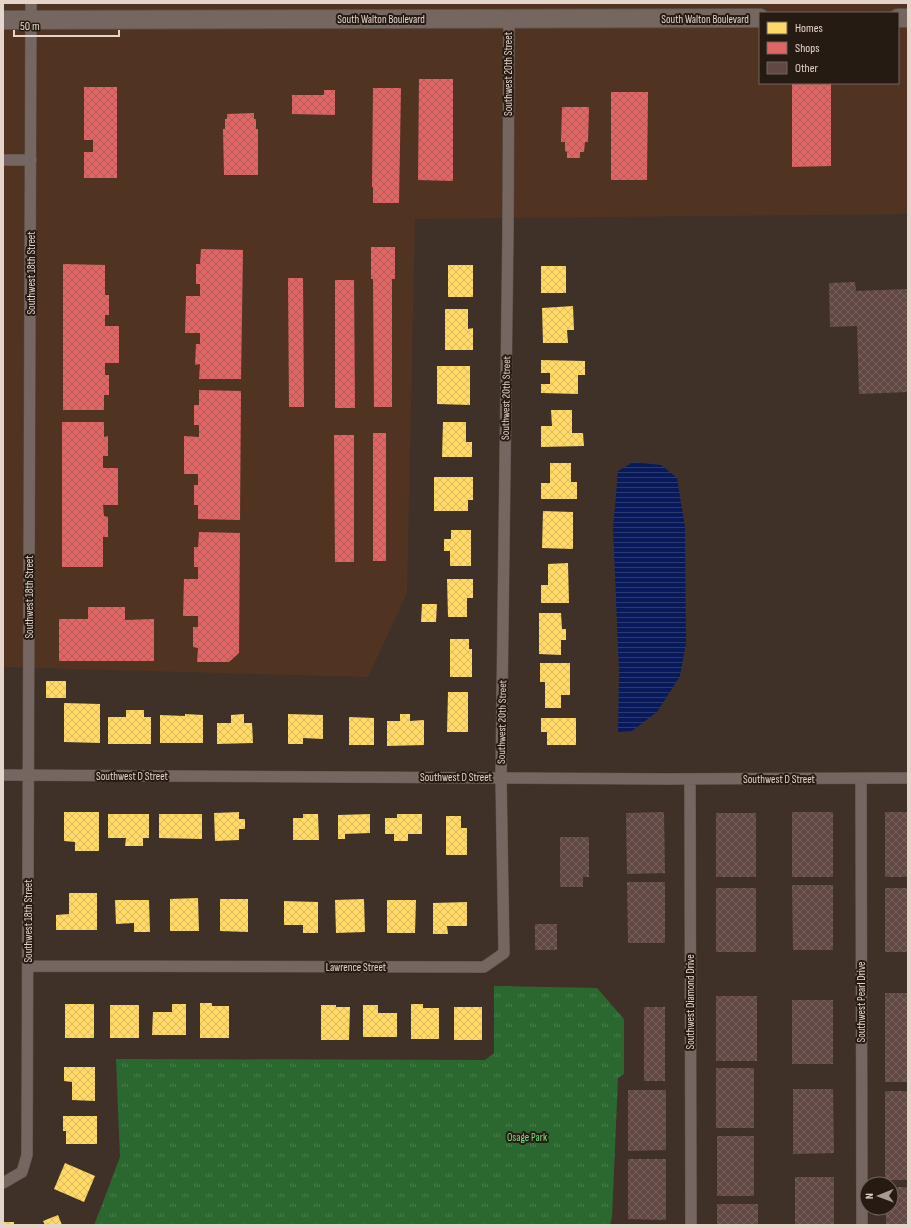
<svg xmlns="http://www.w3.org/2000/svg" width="911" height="1228" font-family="'Sofia Sans Condensed',sans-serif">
	<defs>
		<pattern id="park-tufts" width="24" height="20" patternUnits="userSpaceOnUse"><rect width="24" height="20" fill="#2b682f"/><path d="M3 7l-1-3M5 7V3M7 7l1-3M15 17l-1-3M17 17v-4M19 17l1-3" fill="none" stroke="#4a7d4c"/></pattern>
		<pattern id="water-rules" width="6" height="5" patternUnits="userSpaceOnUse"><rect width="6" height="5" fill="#091a5b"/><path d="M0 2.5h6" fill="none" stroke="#2d3a71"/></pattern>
		<pattern id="homes-cross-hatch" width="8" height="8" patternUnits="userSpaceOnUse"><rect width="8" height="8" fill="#ffd966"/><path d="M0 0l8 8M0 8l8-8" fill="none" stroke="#daba5e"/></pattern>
		<pattern id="shops-cross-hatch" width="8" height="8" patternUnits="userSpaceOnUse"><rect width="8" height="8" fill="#e06666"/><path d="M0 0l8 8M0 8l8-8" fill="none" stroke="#b15b5a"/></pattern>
		<pattern id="building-cross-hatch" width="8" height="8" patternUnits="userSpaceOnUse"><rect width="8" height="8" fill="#614845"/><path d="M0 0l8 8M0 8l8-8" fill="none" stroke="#78625e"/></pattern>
	</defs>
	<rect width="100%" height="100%" fill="#3f3128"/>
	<path fill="#503421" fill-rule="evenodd" d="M 3,3 L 908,3 L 908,214 L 415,219 L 407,593 L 368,677 L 3,667 ZM 760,13 L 898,13 L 898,83 L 760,83 Z"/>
	<path fill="url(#park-tufts)" d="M 494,986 L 597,988 L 624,1019 L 624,1074 L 618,1078 L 612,1217 L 610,1225 L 94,1225 L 100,1210 L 120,1157 L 116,1059 L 485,1060 L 494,1053 Z"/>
	<path fill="url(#water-rules)" d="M 633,462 L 661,465 L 677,478 L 685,527 L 686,643 L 680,676 L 657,712 L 632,731 L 618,732 L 619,671 L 613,529 L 618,471 Z"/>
	<path fill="url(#homes-cross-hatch)" d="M 448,265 L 473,265 L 473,297 L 448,297 Z
		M 541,266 L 566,266 L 566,293 L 541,293 Z
		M 573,306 L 574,330 L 567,330 L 568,343 L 543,343 L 542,308 Z
		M 445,309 L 468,309 L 468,329 L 473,328 L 473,350 L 445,350 Z
		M 541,360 L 585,361 L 585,375 L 578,375 L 578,394 L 541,393 L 541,384 L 550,384 L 550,373 L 541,373 Z
		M 437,366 L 470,366 L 470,405 L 437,404 Z
		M 551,410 L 572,410 L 572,433 L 583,433 L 584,446 L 541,447 L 541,426 L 552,426 Z
		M 443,422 L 466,422 L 466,442 L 472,442 L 472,457 L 442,457 Z
		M 550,463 L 571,463 L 571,482 L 577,482 L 577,499 L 541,499 L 541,483 L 550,483 Z
		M 434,477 L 473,477 L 473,500 L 468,500 L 468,511 L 434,511 Z
		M 543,511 L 573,512 L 573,549 L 542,548 Z
		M 451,530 L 471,530 L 471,566 L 450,566 L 450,551 L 444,551 L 444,539 L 451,539 Z
		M 568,563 L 569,603 L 541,603 L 541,585 L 548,585 L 548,564 Z
		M 447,579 L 473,579 L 473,598 L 467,598 L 467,617 L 448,617 Z
		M 422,604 L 437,604 L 436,622 L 421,622 Z
		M 539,613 L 561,613 L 562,629 L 566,629 L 566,640 L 561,640 L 561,655 L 539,654 Z
		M 450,639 L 469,639 L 469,649 L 472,649 L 472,677 L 450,677 Z
		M 540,663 L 570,663 L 570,695 L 561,695 L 561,708 L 545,708 L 545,682 L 540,682 Z
		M 46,681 L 66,681 L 66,698 L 46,698 Z
		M 448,692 L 468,692 L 468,732 L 447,732 Z
		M 64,703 L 100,704 L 100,743 L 64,742 Z
		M 126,710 L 144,710 L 144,717 L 151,717 L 151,744 L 108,744 L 108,717 L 126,717 Z
		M 185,714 L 203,715 L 203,743 L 160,743 L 160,715 L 185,716 Z
		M 244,714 L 244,723 L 252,723 L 253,743 L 217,744 L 217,723 L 231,723 L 231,715 Z
		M 288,714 L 323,715 L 323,739 L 303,738 L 303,744 L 288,744 Z
		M 400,714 L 410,714 L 410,721 L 424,720 L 424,745 L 387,746 L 387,721 L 400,721 Z
		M 349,717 L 374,718 L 374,745 L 349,745 Z
		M 541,718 L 576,718 L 576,745 L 547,745 L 547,732 L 541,732 Z
		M 64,812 L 99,812 L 99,851 L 75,851 L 75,842 L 64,841 Z
		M 239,812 L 239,819 L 245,819 L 245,829 L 239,829 L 239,840 L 215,841 L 214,813 Z
		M 108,814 L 149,814 L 149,838 L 143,838 L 143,846 L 125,846 L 126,838 L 108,838 Z
		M 159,814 L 202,814 L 202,839 L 159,838 Z
		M 303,814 L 318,814 L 319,840 L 293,840 L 293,818 L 303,818 Z
		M 370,814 L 370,833 L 345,834 L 345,839 L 338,839 L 338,815 Z
		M 397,814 L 422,814 L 422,834 L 408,834 L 408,841 L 394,841 L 394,834 L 385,834 L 385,818 L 397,818 Z
		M 446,816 L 461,816 L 461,828 L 467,828 L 467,855 L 446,855 Z
		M 69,893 L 97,893 L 97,930 L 56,930 L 56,915 L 69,914 Z
		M 198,898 L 199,931 L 170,931 L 170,899 Z
		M 220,899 L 248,899 L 248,932 L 220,931 Z
		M 364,899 L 365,932 L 336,933 L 335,900 Z
		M 115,900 L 149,900 L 150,932 L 134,932 L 134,923 L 116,924 Z
		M 387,900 L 416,900 L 415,933 L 387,933 Z
		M 284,901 L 318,902 L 318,933 L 303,933 L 303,925 L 284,925 Z
		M 467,902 L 467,926 L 447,926 L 448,934 L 433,934 L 433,903 Z
		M 200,1003 L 212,1003 L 212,1006 L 229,1006 L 229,1038 L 200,1038 Z
		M 65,1004 L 94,1004 L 94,1038 L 65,1038 Z
		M 172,1004 L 186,1004 L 186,1035 L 152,1035 L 153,1012 L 172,1012 Z
		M 411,1004 L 423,1004 L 423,1008 L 439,1008 L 439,1039 L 411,1039 Z
		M 110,1005 L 139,1005 L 139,1038 L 110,1038 Z
		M 321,1005 L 336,1005 L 336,1007 L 350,1007 L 349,1040 L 321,1040 Z
		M 363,1005 L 378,1005 L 378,1013 L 397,1013 L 397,1037 L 363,1037 Z
		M 454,1007 L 482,1007 L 482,1040 L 454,1040 Z
		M 64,1067 L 95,1067 L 95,1101 L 72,1100 L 72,1082 L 64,1081 Z
		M 63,1116 L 97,1116 L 97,1144 L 66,1144 L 66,1131 L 63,1131 Z
		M 65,1163 L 95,1176 L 84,1202 L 54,1189 Z
		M 58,1215 L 62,1225 L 45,1225 L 43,1221 Z
		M 3,1222 L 14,1222 L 14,1225 L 3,1225 Z"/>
	<path fill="url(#shops-cross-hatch)" d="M 419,79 L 453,79 L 453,181 L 418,180 Z
		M 792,83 L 831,83 L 831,166 L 792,167 Z
		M 84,87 L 117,87 L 117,178 L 84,178 L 84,152 L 93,152 L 93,140 L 84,140 Z
		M 373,88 L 401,88 L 399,203 L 373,203 L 373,187 L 372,187 Z
		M 324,90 L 335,90 L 335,115 L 292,114 L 292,95 L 324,95 Z
		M 611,92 L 648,92 L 647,180 L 611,180 Z
		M 562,107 L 589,107 L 588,142 L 585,142 L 584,152 L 580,152 L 580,158 L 567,158 L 567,152 L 565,151 L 565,142 L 561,142 Z
		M 254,113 L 254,119 L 256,119 L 256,129 L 258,129 L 258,175 L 224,175 L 223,129 L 225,129 L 225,119 L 227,119 L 227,114 Z
		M 371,247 L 395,247 L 395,279 L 392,279 L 392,407 L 374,407 L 373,279 L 371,279 Z
		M 201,249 L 243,250 L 241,379 L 199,379 L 200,364 L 195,365 L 196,344 L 200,344 L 200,333 L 185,333 L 186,296 L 200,296 L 200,284 L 196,284 L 196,264 L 200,264 Z
		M 63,264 L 105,265 L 105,295 L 109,295 L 109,315 L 105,315 L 105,326 L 119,326 L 119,363 L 105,363 L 105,375 L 109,375 L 109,395 L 104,395 L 104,410 L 63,410 Z
		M 288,278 L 303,278 L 304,407 L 289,407 Z
		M 335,280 L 354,280 L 355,408 L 335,408 Z
		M 199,390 L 241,391 L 240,520 L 198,519 L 198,505 L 194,505 L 194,485 L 198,485 L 198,474 L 184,474 L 184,436 L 199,437 L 199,425 L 194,425 L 194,405 L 199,405 Z
		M 62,422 L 104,422 L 104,437 L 108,436 L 108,456 L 103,456 L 103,468 L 118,468 L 118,505 L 103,505 L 104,516 L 108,517 L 108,537 L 103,537 L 103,567 L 62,567 Z
		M 373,433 L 386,433 L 386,561 L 373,561 Z
		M 334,435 L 354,435 L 354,562 L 335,562 Z
		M 199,532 L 240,533 L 239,653 L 229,662 L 197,662 L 198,648 L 193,647 L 193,627 L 198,627 L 198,616 L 183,616 L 184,579 L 198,579 L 198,567 L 194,567 L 194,547 L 198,547 Z
		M 88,607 L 125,607 L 125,620 L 154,619 L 154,661 L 59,661 L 59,619 L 88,619 Z"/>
	<path fill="url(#building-cross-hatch)" d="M 855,282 L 856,291 L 908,289 L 908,392 L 859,394 L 857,326 L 830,327 L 829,283 Z
		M 664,812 L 665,873 L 627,874 L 626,813 Z
		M 792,812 L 833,812 L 833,877 L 792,877 Z
		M 885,812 L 908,812 L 908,877 L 885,877 Z
		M 716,813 L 756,813 L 756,877 L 716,877 Z
		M 560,837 L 589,837 L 589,877 L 583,877 L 583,887 L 560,887 Z
		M 627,882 L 665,882 L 665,943 L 628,943 Z
		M 792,885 L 833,885 L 833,950 L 793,950 Z
		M 716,888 L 756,888 L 756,952 L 716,952 Z
		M 885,888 L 908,888 L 908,952 L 885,952 Z
		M 535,924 L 557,924 L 557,950 L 535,950 Z
		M 885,993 L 908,993 L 908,1082 L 885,1082 Z
		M 716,996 L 757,996 L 757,1061 L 716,1061 Z
		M 792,1000 L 833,1000 L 833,1064 L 792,1064 Z
		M 644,1007 L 665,1007 L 665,1081 L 644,1081 Z
		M 716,1068 L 754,1068 L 754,1128 L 716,1128 Z
		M 793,1089 L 833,1089 L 834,1153 L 793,1154 Z
		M 628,1090 L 666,1090 L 666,1150 L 628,1151 Z
		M 885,1091 L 908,1091 L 908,1180 L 885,1180 Z
		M 717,1136 L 754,1136 L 754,1196 L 717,1196 Z
		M 628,1159 L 666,1159 L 666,1220 L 628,1219 Z
		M 795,1177 L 834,1177 L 834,1225 L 795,1225 Z
		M 891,1187 L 908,1187 L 908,1225 L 886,1225 L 886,1208 L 891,1208 Z
		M 717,1204 L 758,1204 L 758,1225 L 717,1225 Z"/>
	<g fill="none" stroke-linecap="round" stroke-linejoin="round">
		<defs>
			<path id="street" d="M 3,160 L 31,160
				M 3,775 L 667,779 L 908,778
				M 690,779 L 691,1225
				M 861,779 L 862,1225
				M 28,966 L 484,967 L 504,953 L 501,778 L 508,229 L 509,19
				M 3,1183 L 22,1172 L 27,1155 L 31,3"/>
			<path id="primary" d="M 898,18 L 908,18
				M 3,20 L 760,18"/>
		</defs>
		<use href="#street" stroke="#5b4f47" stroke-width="12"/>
		<use href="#primary" stroke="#5b4f47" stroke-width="20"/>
		<use href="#street" stroke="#756662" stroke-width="11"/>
		<use href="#primary" stroke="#756660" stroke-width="18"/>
	</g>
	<g text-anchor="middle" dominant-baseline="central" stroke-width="4" stroke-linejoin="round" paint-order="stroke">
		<g font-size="11" fill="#e4d4ca" stroke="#261b13">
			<text x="381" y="19">South Walton Boulevard</text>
			<text x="705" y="19">South Walton Boulevard</text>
			<text transform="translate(508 74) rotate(-90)">Southwest 20th Street</text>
			<text transform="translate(31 273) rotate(-90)">Southwest 18th Street</text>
			<text transform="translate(506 398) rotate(-89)">Southwest 20th Street</text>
			<text transform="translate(29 597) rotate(-90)">Southwest 18th Street</text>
			<text transform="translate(502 722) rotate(-89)">Southwest 20th Street</text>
			<text x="132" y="776">Southwest D Street</text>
			<text x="456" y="777">Southwest D Street</text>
			<text x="779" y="779">Southwest D Street</text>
			<text transform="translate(28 921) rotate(-90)">Southwest 18th Street</text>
			<text x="356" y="967">Lawrence Street</text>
			<text transform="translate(690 1002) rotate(-90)">Southwest Diamond Drive</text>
			<text transform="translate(861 1002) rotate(-90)">Southwest Pearl Drive</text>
		</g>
		<g font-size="11" fill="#7ddf83" stroke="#261b13">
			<text x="527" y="1137">Osage Park</text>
		</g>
	</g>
	<rect width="911" height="1228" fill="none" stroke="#e4d4ca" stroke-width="8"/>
	<rect x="759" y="12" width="140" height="72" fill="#261b13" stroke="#72655c"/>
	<rect x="767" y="22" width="20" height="12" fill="#ffd966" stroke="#72655c"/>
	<text x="795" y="32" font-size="12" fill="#e4d4ca">Homes</text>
	<rect x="767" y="42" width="20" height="12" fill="#e06666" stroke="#72655c"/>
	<text x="795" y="52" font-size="12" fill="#e4d4ca">Shops</text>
	<rect x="767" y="62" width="20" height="12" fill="#614845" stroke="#72655c"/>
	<text x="795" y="72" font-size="12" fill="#e4d4ca">Other</text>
	<g transform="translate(879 1196) rotate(269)"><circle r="19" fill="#261b13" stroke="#72655c"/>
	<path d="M0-3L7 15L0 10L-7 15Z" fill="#aa9b91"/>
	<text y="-6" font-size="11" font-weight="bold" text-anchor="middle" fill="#e4d4ca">N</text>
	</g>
	<path d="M14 30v6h105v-6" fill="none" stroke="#e4d4ca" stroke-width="2"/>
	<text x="20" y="30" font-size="12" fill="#e4d4ca" stroke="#261b13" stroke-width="3" paint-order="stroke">50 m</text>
</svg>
